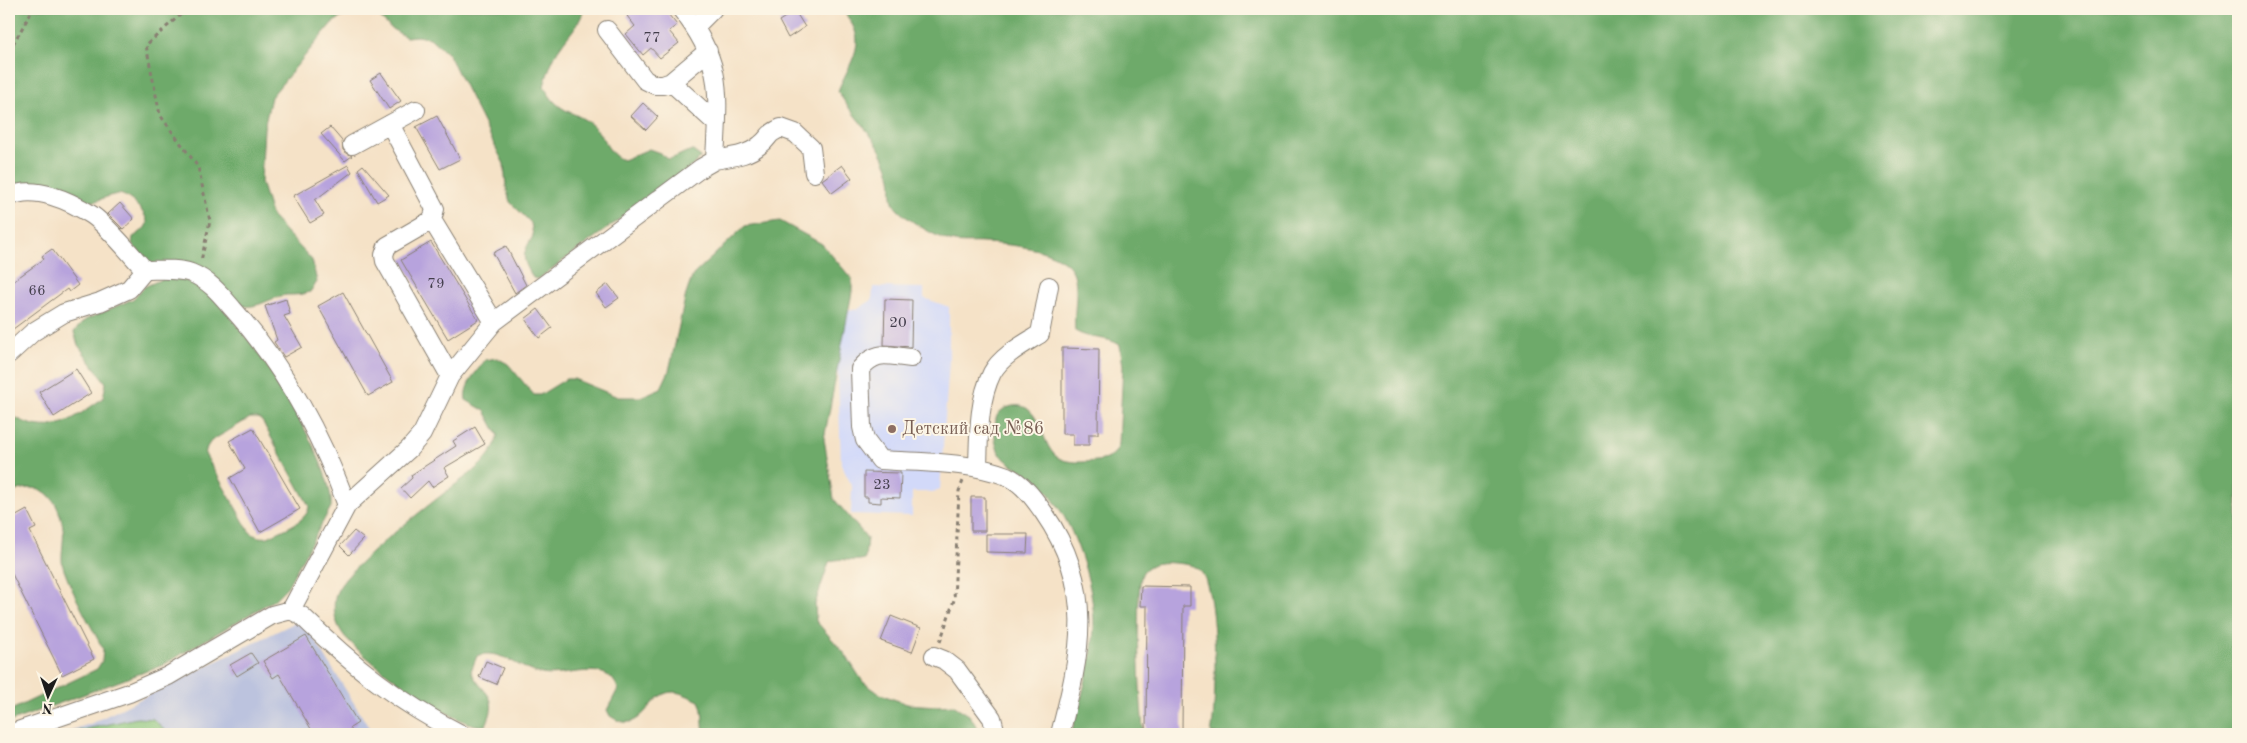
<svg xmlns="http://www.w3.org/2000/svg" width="2247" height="743" font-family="'Old Standard TT',serif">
	<rect width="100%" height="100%" fill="#fcf5e5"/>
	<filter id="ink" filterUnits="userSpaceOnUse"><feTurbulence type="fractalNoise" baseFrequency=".02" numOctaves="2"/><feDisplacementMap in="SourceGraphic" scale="10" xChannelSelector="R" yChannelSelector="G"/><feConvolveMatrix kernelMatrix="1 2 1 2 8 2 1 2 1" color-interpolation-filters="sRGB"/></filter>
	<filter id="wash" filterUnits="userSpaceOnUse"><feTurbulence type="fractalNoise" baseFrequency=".0096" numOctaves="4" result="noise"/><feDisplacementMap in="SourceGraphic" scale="20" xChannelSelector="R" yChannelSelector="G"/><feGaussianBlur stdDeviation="1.12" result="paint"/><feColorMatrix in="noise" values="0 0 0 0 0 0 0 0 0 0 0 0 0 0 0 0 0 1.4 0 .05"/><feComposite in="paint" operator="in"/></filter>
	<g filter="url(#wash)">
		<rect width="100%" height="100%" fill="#f5e2c7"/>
		<path fill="#d2d9f9" d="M 873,287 L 924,288 L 924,298 L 949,307 L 949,362 L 940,489 L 934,492 L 912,492 L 912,516 L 851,514 L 852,486 L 841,464 L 838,374 L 833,360 L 827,315 L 858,309 L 872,300 Z"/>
		<path fill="#bcc3de" d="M 302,619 L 373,734 L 59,734 L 90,724 Z"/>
		<path fill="#89c47a" stroke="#52704b" d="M 137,718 L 153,719 L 165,730 L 164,734 L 64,734 Z"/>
		<path fill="#6eaa6a" stroke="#456343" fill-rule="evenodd" d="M 9,9 L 584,9 C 580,24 570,33 561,46 C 552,58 548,72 544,86 C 559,117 577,109 595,128 C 605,138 608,155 623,160 L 649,149 L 660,153 L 668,159 C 678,158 683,151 693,151 L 701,157 L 691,167 L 538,279 L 533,278 C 522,258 521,256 533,236 L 531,223 L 510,202 L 506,187 L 504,164 L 449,55 L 430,38 L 417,36 L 406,37 L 392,29 L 376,14 L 361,11 L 342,17 L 332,23 L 271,97 L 264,128 L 261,182 L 272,217 L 312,260 L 317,282 L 310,292 C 302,295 295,295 286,295 C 271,297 258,309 242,306 L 215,279 L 149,263 L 132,244 L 133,237 C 138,234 146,229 147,223 C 148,214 128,194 118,194 C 108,195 100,201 91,202 C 60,186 43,178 9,185 Z
			M 843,9 L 2238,9 L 2238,734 L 1211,734 C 1217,706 1218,596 1202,573 C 1196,564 1184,564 1174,563 C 1163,562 1151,562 1143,572 C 1134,583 1140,715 1144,734 L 1071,734 C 1080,703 1093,659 1094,627 C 1094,593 1084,559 1070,528 C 1064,515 1053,498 1043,487 C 1020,460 988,469 996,419 C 997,414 1001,410 1006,408 C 1041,394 1039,444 1057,457 C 1067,464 1085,462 1097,461 C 1108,460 1116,455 1119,444 L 1123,366 L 1120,345 C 1106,336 1090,340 1075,331 C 1073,313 1079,292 1074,274 C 1065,248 1007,244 984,243 C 974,242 960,244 950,241 C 934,236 911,222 898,210 C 889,201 893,189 891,178 C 890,171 886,163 883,156 C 872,132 851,115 838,91 C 844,74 861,52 856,34 C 854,25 847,17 843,9 Z
			M 780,221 L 822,244 L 852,279 L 852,292 L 824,439 L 834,499 L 867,538 L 865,559 C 851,563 842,556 829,562 L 815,604 L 816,621 L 845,654 L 863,682 L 880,694 L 907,704 L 937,706 L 953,705 L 969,715 L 979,730 L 980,734 L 705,734 C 701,723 705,713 699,701 C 692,698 681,692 673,692 C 646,692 644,739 610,716 L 607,710 L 618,689 C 608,657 564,679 542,674 C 520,670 499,647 477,656 L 471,671 C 482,695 501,694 486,725 C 470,730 434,705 419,696 C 397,681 376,666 356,648 C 352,643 346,639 343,634 C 335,623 332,608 336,594 C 343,570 429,505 452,487 C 471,473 493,459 498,435 L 485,411 L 466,400 C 463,385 477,372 485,360 L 497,358 L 508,364 L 534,395 L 540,395 L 566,379 L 574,379 L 618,397 L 640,397 L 661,388 L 669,371 L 686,294 L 693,275 L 745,226 Z
			M 164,278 C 179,279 190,280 203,289 C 241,316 336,462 331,507 L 287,587 L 274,600 L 163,665 L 9,722 L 9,711 L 97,669 L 102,661 L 103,649 C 90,624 74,597 64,570 C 59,558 65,542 63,528 C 58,496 41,478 9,494 L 9,414 C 50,439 69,422 103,398 L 106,383 L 78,345 L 74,332 L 85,320 L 133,299 L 144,287 ZM 250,418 L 258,418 L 262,421 L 309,506 C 308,522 281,530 268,537 C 260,538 255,537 249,531 L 205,454 L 207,447 L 211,441 Z"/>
		<g id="blocks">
			<path fill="#b7a3dd" d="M 636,9 L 664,9 L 677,25 L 669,31 L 679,43 L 660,58 L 651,48 L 643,55 L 626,34 L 635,26 L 627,16 Z
				M 795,11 L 805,27 L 788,38 L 779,21 Z
				M 381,73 L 401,101 L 389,109 L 370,80 Z
				M 643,103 L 658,117 L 646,130 L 631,116 Z
				M 437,116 L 460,159 L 440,169 L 416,127 Z
				M 330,127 L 342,141 L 343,150 L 352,156 L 345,161 L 321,134 Z
				M 348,165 L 352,172 L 315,200 L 324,215 L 310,223 L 293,196 Z
				M 363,165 L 389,195 L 377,202 L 358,169 Z
				M 842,165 L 852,178 L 832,193 L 822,180 Z
				M 120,203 L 134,219 L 123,229 L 108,214 Z
				M 431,242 L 478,320 L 448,339 L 401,260 Z
				M 506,246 L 526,285 L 515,293 L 493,253 Z
				M 52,249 L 78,285 L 69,292 L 67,289 L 9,332 L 9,284 L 44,259 L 42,256 Z
				M 608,284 L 619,298 L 606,307 L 596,293 Z
				M 343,292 L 393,382 L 368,396 L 318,306 Z
				M 286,299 L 290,314 L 284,316 L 302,347 L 284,357 L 274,342 L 277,340 L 265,306 Z
				M 885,299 L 912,300 L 911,347 L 884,345 Z
				M 538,309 L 552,328 L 539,338 L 525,319 Z
				M 1062,348 L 1099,349 L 1098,434 L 1089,434 L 1089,445 L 1073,445 L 1073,434 L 1062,434 Z
				M 76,369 L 91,393 L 54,417 L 39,392 Z
				M 475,427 L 485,444 L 444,468 L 449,476 L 432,487 L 428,481 L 410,498 L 401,488 L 412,478 L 411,475 L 456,446 L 453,441 Z
				M 253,428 L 300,509 L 260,532 L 230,478 L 245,469 L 229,441 Z
				M 864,472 L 901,473 L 900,498 L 881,497 L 881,503 L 868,502 L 868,497 L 864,497 Z
				M 971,497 L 985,497 L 985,531 L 971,531 Z
				M 27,510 L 36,528 L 30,531 L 94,659 L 62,675 L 9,568 L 9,520 Z
				M 354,531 L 364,539 L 349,555 L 340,546 Z
				M 986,534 L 1028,534 L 1027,553 L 986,552 Z
				M 1141,586 L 1190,587 L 1190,606 L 1183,606 L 1182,734 L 1146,734 L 1147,606 L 1140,606 Z
				M 891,616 L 921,628 L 912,652 L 881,641 Z
				M 306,636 L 358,723 L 350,728 L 354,734 L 314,734 L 279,674 L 273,678 L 263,661 Z
				M 251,653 L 258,663 L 237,676 L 230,665 Z
				M 486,661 L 503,668 L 496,684 L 479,677 Z"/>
		</g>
	</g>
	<g filter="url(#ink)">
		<use href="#blocks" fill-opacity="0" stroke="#887f72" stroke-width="1"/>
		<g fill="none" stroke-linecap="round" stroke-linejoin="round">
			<defs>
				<path id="minor" d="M 695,27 L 713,9
					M 607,30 L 645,80 L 655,85 L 663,85 L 671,82 L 708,51
					M 671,82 L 717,124
					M 390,124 L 435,209 L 432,220 L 387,246 L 384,255 L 385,261 L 450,376 L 494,322 L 432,220
					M 352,145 L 416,110
					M 715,160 C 730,157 747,156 760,145 C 771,137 765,135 781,128 L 795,133 L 811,148 L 814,173
					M 9,197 C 34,184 70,201 92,215 C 107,225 132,256 145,270
					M 494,322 L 701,168 L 715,160 C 718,94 725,64 681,9
					M 9,354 L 33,332 L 64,313 L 100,302 L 129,289 L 145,270 C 159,270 177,268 191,273 C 209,280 221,295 233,309 C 283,365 321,435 347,505
					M 911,358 C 887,356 877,349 860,369 L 862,427 L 865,440 L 880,460 C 922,463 968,461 1007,476 C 1023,483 1035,500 1044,513 C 1096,588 1081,653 1060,734
					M 978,467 C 979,436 978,401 992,373 C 1001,356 1024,344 1040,334 L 1049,286
					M 291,610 L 347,505 L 409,449 L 422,434 L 450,376
					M 934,656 L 944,660 L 957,670 L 992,718 L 996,734
					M 9,734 L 129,693 L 168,676 L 272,615 L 291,610 L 302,616 C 352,665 399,703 461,734"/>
			</defs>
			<use href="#minor" stroke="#887f72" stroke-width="20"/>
			<path stroke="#887f72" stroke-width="3" stroke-dasharray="4 4" stroke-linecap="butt" d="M 187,9 L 146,45 L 160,115 L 198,167 L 210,221 L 201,261
				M 9,51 L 33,9
				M 940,642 L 954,600 L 959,491 L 963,481"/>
			<use href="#minor" stroke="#fff" stroke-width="18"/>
		</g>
	</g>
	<circle fill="#8d6e63" stroke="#fcf5e5" stroke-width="2" cx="892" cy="429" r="5"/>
	<g text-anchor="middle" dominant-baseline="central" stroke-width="4" stroke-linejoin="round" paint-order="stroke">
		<g font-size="15" fill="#433e4c">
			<text x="652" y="38">77</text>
			<text x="436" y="284">79</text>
			<text x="37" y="291">66</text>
			<text x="898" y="323">20</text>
			<text x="882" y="485">23</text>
		</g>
		<g font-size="18" fill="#785e54" stroke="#fcf5e5" text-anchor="start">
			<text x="902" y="429">Детский сад №86</text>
		</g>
	</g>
	<rect width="2247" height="743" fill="none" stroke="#fcf5e5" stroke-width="30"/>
	<g transform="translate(48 696) rotate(183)" stroke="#fcf5e5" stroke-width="4" paint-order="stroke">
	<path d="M0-4L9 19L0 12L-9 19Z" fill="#1c1c1c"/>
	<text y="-8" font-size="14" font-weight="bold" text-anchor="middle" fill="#1c1c1c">N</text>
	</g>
</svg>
